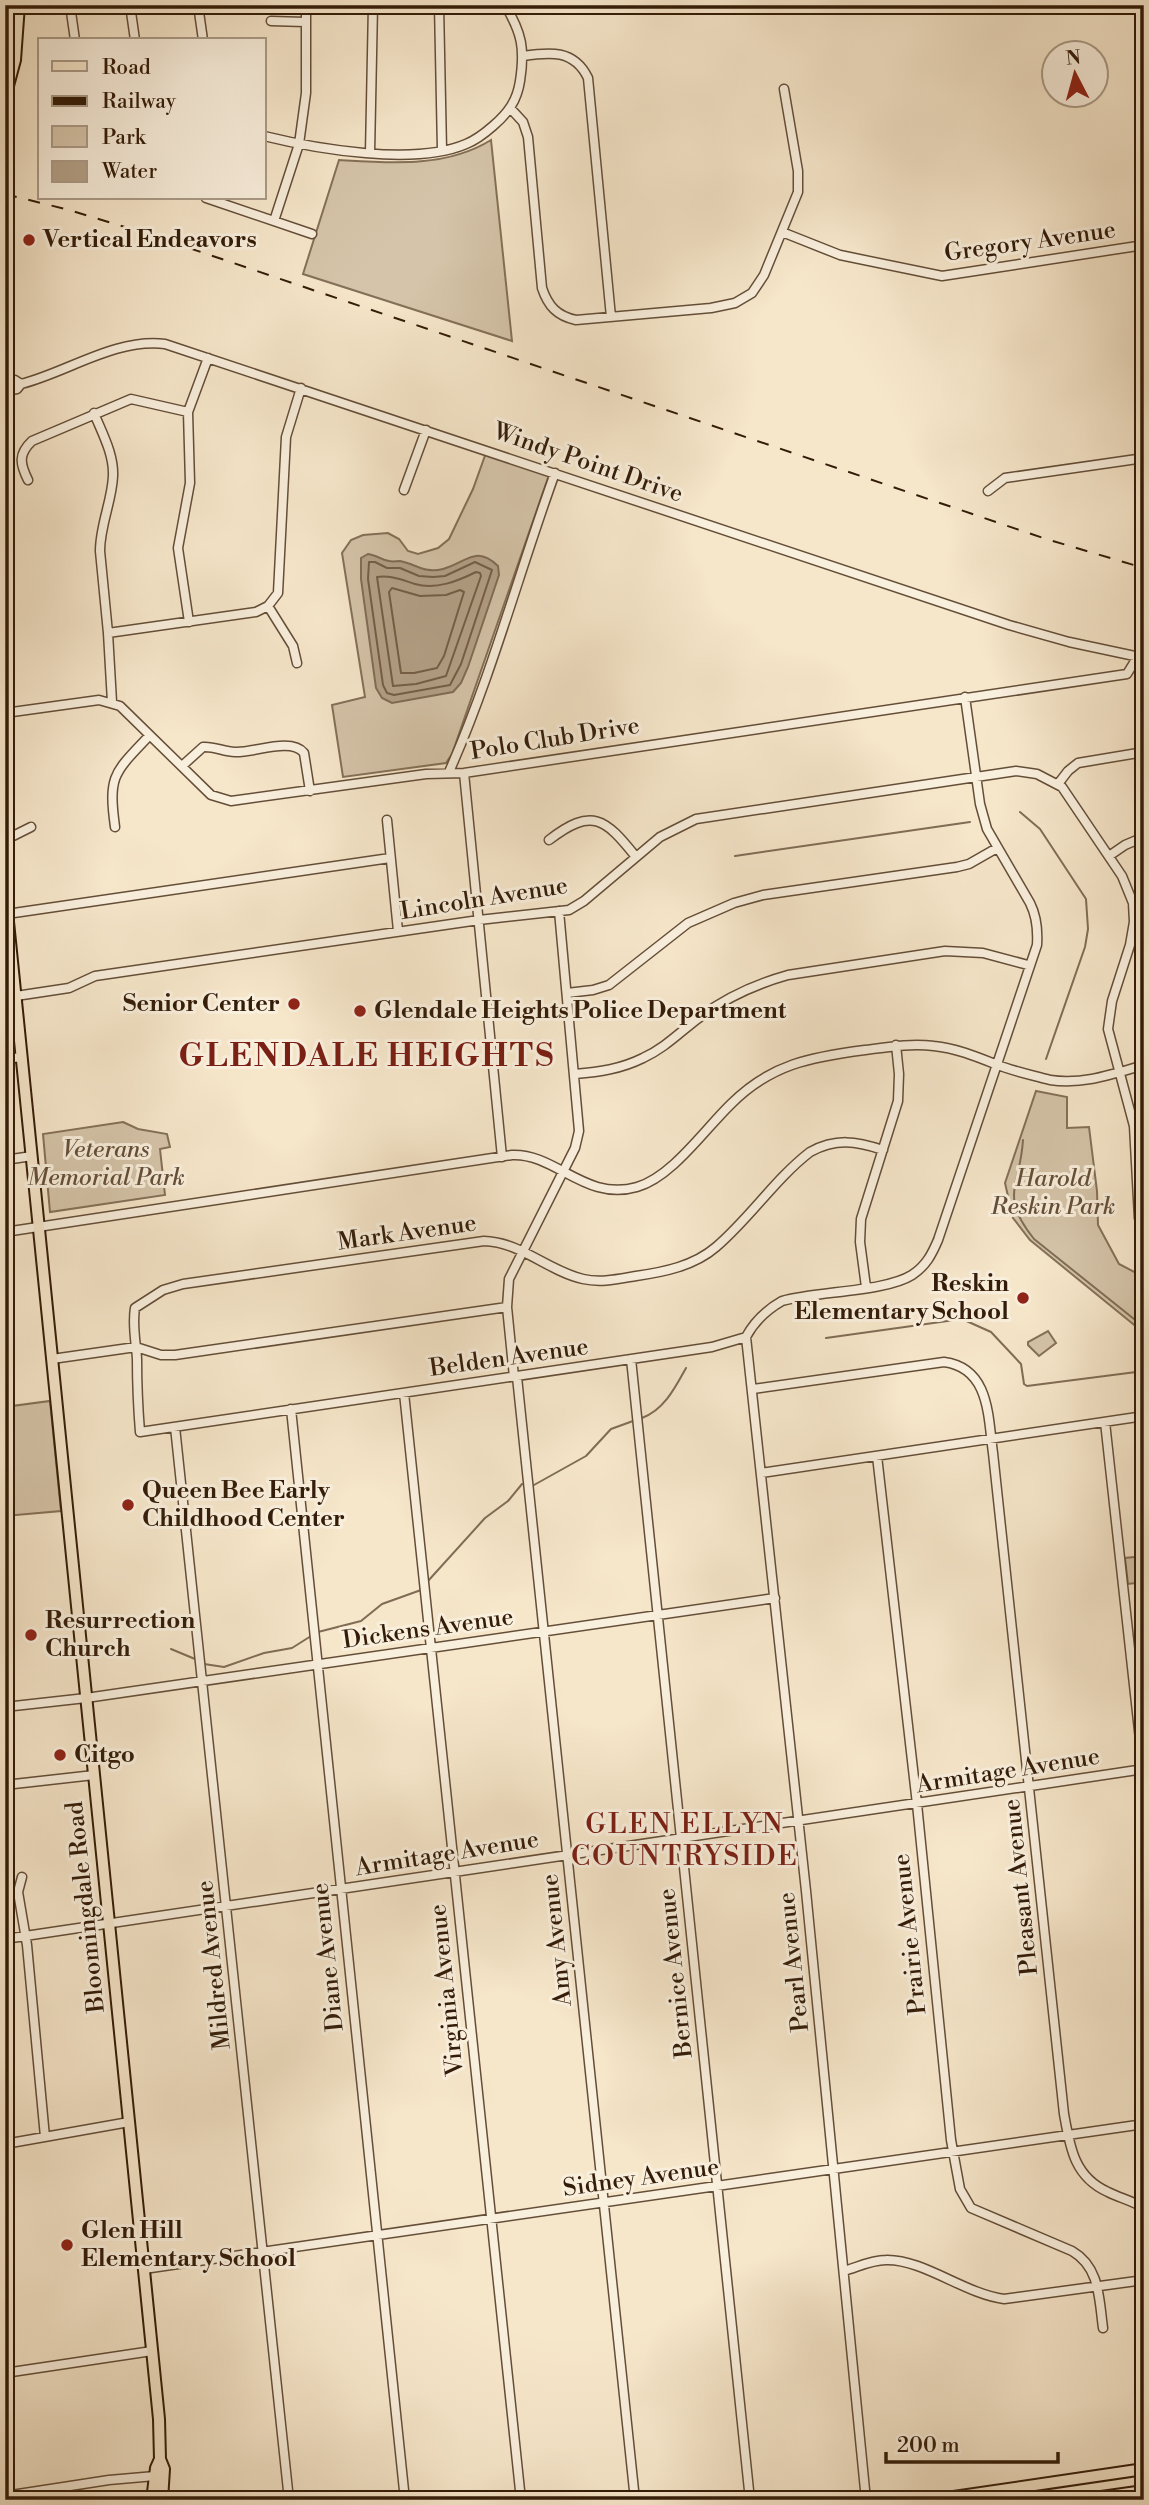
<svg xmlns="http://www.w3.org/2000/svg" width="1149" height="2505" font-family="'Libre Bodoni',serif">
	<rect width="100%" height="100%" fill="#f6e6ca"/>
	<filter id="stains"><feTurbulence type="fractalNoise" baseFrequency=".00286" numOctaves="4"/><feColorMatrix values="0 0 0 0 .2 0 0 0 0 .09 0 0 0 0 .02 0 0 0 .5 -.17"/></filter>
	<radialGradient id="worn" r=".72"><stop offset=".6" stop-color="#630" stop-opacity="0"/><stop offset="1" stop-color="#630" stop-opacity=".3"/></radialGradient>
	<path fill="#d5c4a9" stroke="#847058" stroke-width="2" d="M 491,140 L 512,341 L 303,274 L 339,160 C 390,163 446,168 491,140 Z
		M 487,450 L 549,475 L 452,754 L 446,763 L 343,777 L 332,705 L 365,697 L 342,553 L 351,540 L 363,535 L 388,533 L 399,539 L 408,551 L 418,554 L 438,548 L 449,539 L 473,489 Z
		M 1036,1091 L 1067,1097 L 1067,1128 L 1089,1127 L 1097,1191 L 1098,1225 L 1119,1264 L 1144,1277 L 1144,1333 L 1030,1240 L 1013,1218 L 1005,1183 Z
		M 123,1122 L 138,1129 L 167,1134 L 170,1147 L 160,1149 L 165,1195 L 50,1212 L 43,1134 Z
		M 1048,1331 L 1056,1343 L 1039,1356 L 1028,1345 L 1028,1342 Z
		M 50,1401 L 61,1511 L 5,1516 L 5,1407 Z
		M 1144,1556 L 1144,1582 L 1128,1584 L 1125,1558 Z"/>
	<path fill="#b4a188" stroke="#806c55" stroke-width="2" d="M 368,554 C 376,555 382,560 389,561 C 393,562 396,561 400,561 C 416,564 425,574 443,569 C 466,563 476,544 498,566 L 499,575 L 468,667 L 461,683 L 453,692 L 392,703 L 382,698 L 376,688 L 361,579 L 361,558 Z"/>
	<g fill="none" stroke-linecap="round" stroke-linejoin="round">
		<path stroke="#745e48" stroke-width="2" d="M 369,562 L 375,562 L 387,568 L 400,568 L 419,576 L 433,577 L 445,576 L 475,562 L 492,570 L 461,664 L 450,685 L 394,695 L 387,693 L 383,685 L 368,579 Z
			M 476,572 L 480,573 L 481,576 L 446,676 L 416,684 L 393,686 L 377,577 C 391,575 402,580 415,584 C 436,590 458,581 476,572 Z
			M 392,588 L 420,596 L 446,595 L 460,590 L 464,592 L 444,656 L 437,668 L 414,673 L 401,673 L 389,592 Z"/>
		<path stroke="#806c55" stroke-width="2" d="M 1020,812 L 1040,829 L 1086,899 L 1088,929 L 1085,947 L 1046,1059
			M 735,856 L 970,822
			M 1023,1140 C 1020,1188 999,1195 1034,1239 L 1144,1327
			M 826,1338 L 962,1319 L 991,1332 L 1021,1364 L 1024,1384 L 1027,1386 L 1144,1371
			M 642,1418 C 664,1410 675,1388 686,1368
			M 534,1485 L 586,1456 L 611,1429 L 633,1421
			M 428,1581 L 485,1518 L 508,1501 L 522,1484
			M 318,1632 L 361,1621 L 382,1604 L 421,1590
			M 171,1649 L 195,1659
			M 204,1664 L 224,1667 L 264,1653 L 292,1648 L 311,1636"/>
		<defs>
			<path id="minor" d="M 70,5 L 75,40
				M 130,5 L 135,40
				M 198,5 L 203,40
				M 439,5 L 442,150
				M 271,21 L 305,22
				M 523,56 C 549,52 574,49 588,78 L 611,317
				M 511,109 L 523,122 L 528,137 L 542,288 C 548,306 557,316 576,320 L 711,308 L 735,303 L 752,293 L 764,275 L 798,192 L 798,171 L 784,89
				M 264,136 C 317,149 415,166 466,144 C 476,140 485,133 493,126 C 508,113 517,101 520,81 C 525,49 522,33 505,5
				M 370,153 L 373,5
				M 206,198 L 312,234
				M 274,221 L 299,144 L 306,93 L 306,5
				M 782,232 L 840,255 L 942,276 L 1144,245
				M 5,381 L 15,380 L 21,384
				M 5,391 L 17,389 L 21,384 C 68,372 115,338 165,344 L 1009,625 L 1069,642 L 1144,658
				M 94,413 C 102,433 114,454 113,476 C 112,501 100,525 100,551 L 108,633 L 112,702
				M 28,480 C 20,464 18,454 32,441 L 131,399 L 188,412
				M 404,490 L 426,430
				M 988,491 L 1005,478 L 1144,458
				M 268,606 L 293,646 L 297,663
				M 189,622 L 178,548 L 190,483 L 188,412 L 208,358
				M 108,633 L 256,612 L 268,606 L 278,593 L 286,437 L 301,388
				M 5,713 L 99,700 L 120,706 L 211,795 L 231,801 L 426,774 L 464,773 L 1127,674 L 1138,656
				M 182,766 L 203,747 C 214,746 224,752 235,752 C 254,753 291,737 304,753 L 310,791
				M 449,772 C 492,675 519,572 555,473
				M 464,773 L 502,1157
				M 1058,784 L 1068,771 L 1078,763 L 1144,752
				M 387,820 L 398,931
				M 115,827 C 108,775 114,773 149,736
				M 5,837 L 13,836 L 31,827
				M 549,840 C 592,807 605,818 636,857
				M 1109,856 L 1125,845 L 1144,837
				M 7,914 L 390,858
				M 567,993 L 593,990 L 609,985 L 688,923 L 734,903 L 763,895 L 957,867 L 969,864 L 997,848
				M 16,996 L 69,988 L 95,976 L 479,920 L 569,910 L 584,901 L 660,837 L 696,819 L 1016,771 L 1037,774 L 1062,787 L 1122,876 L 1133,903 L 1134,922 L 1130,945 L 1112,1001 L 1108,1029 L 1134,1126 L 1139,1218 L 1144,1230
				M 5,1059 L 22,1057
				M 575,1074 C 599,1072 621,1069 643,1058 C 665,1048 681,1031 700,1017 C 727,997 756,984 788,975 L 945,951 L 983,953 L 1028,965
				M 883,1150 C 856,1141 836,1138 810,1152 C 775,1179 750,1218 716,1247 C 694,1266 664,1272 636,1276 C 618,1279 601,1283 583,1279 C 548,1271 521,1242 484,1241 L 183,1284 L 163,1290 L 135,1308 C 132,1325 136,1342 137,1359 C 137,1383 138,1407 140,1432 L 712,1347 L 746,1337 C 754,1322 768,1309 782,1301 C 817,1291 885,1292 912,1275 C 926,1266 932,1254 938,1240 L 1037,945 C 1038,930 1037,917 1030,903 L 987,829 L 980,804 L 965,697
				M 5,1160 L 32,1156
				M 5,1232 L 512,1155 C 556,1153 585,1202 637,1187 C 672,1177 705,1129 731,1104 C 771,1064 811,1057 865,1050 C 888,1047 911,1043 934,1046 C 955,1048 975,1056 995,1064 C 1012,1071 1032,1075 1050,1080 C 1083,1085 1113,1074 1144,1065
				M 866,1287 L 860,1242 L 861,1219 L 898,1101 L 899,1074 L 896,1045
				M 746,1337 L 806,1891 L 866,2500
				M 52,1359 L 136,1347 L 161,1355 L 175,1355 L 507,1307
				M 631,1359 L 750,2500
				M 514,1377 L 507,1307 L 509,1279 L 575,1148 L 579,1131 L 559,911
				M 517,1377 L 635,2500
				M 753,1389 L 944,1362 C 990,1368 988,1417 993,1453 L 1064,2114 C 1070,2147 1074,2177 1108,2192 C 1120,2198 1133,2201 1144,2208
				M 404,1393 L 521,2500
				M 291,1409 L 405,2500
				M 1105,1422 L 1144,1776
				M 175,1427 L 289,2500
				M 877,1456 L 917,1804 L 951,2140 L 960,2189 L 971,2208 L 1072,2251 C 1100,2267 1099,2299 1103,2328
				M 761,1473 L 1144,1416
				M 5,1707 L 86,1698 L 775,1598
				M 5,1785 L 94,1775
				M 22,1877 L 18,1892 L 27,1945 L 45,2137
				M 5,1939 L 1144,1769
				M 5,2144 L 129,2122
				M 144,2269 L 1144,2124
				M 844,2271 C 858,2267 871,2260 886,2260 C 923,2259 965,2294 1004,2299 L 1144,2280
				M 5,2373 L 152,2351
				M 5,2496 L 109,2480 L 155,2476"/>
			<path id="major" d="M 5,97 L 15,60 L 19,5
				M 5,892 L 159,2419 L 160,2459 L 164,2469 L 162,2500
				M 152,2500 L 156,2468 L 160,2459
				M 933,2500 L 1144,2469
				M 1080,2500 L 1144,2491"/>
		</defs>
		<use href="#minor" stroke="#644e38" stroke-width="11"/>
		<use href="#major" stroke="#331c08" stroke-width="14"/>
		<use href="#minor" stroke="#f9efdd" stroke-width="8"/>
		<use href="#major" stroke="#f6e6ca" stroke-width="10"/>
		<path stroke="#331c08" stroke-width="2" stroke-dasharray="12 12" stroke-linecap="butt" d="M 5,194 L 69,210 L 148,234 L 1046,539 L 1144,568"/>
	</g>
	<g fill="#8f2418" stroke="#f9efdd" stroke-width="2.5">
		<circle cx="29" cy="240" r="7"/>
		<circle cx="294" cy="1004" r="7"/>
		<circle cx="360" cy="1011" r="7"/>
		<circle cx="1023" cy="1298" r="7"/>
		<circle cx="128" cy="1505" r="7"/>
		<circle cx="31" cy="1635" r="7"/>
		<circle cx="60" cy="1755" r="7"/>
		<circle cx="67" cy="2245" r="7"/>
	</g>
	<g text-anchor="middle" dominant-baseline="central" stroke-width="6" stroke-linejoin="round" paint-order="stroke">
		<g font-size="24" font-weight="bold" fill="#331c08" stroke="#f9efdd" text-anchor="start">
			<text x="43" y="240">Vertical Endeavors</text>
			<text x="280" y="1004" text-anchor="end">Senior Center</text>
			<text x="374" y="1011">Glendale Heights Police Department</text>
			<text x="1009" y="1284" text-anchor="end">Reskin<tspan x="1009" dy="28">Elementary School</tspan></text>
			<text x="142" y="1491">Queen Bee Early<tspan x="142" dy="28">Childhood Center</tspan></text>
			<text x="45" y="1621">Resurrection<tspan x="45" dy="28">Church</tspan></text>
			<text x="74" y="1755">Citgo</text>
			<text x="81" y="2231">Glen Hill<tspan x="81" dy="28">Elementary School</tspan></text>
		</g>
		<g font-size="24" fill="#331c08" stroke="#f9efdd">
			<text transform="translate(1030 242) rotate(-8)">Gregory Avenue</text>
			<text transform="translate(588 463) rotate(19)">Windy Point Drive</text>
			<text transform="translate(555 739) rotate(-9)">Polo Club Drive</text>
			<text transform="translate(484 899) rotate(-9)">Lincoln Avenue</text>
			<text transform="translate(407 1233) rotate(-8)">Mark Avenue</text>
			<text transform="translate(509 1358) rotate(-8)">Belden Avenue</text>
			<text transform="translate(428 1629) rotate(-8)">Dickens Avenue</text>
			<text transform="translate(1008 1771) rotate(-9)">Armitage Avenue</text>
			<text transform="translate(447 1854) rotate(-9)">Armitage Avenue</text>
			<text transform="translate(1021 1887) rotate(-96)">Pleasant Avenue</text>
			<text transform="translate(86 1907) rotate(-96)">Bloomingdale Road</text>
			<text transform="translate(910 1934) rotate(-96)">Prairie Avenue</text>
			<text transform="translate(557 1940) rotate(-96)">Amy Avenue</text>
			<text transform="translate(328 1957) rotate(-96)">Diane Avenue</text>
			<text transform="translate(794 1962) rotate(-96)">Pearl Avenue</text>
			<text transform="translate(214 1965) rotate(-96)">Mildred Avenue</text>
			<text transform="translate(676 1973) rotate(-96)">Bernice Avenue</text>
			<text transform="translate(447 1990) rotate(-96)">Virginia Avenue</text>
			<text transform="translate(641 2178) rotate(-8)">Sidney Avenue</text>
		</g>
		<g font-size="24" font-style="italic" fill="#644e38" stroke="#f9efdd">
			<text x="106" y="1150">Veterans<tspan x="106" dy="28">Memorial Park</tspan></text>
			<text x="1053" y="1179">Harold<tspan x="1053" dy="28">Reskin Park</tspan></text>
		</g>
		<g font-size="28" letter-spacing="2" fill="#7a1f14" stroke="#f9efdd">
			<text x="685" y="1824">GLEN ELLYN<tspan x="685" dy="32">COUNTRYSIDE</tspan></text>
		</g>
		<g font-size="32" font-weight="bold" letter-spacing="2" fill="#7a1f14" stroke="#f9efdd">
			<text x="367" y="1056">GLENDALE HEIGHTS</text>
		</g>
	</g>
	<rect width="1149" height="2505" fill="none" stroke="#f6e6ca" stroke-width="28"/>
	<rect x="7" y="7" width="1135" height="2491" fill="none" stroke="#331c08" stroke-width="3.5"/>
	<rect x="14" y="14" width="1121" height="2477" fill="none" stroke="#331c08" stroke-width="2"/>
	<rect x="38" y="38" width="228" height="161" fill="#f9efdd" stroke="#aa9b88" stroke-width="2"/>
	<rect x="52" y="61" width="35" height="10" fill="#f6e6ca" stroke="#aa9b88" stroke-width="2"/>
	<text x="102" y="74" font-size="21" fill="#331c08">Road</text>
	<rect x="52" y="96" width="35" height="10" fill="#331c08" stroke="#aa9b88" stroke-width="2"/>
	<text x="102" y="108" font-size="21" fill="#331c08">Railway</text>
	<rect x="52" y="126" width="35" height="21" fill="#d5c4a9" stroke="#aa9b88" stroke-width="2"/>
	<text x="102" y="144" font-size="21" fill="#331c08">Park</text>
	<rect x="52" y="161" width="35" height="21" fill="#b4a188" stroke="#aa9b88" stroke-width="2"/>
	<text x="102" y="178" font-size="21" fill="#331c08">Water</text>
	<g transform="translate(1075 74) rotate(354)"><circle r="33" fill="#f9efdd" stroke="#aa9b88" stroke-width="2"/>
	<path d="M0-5L12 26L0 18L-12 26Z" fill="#8f2418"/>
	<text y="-10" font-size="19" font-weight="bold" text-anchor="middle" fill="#331c08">N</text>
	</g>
	<path d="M886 2452v10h172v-10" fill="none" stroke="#331c08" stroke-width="3.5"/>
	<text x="897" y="2452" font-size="21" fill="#331c08" stroke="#f9efdd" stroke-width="5" paint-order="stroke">200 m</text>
	<rect width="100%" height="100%" filter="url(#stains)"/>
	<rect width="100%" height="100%" fill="url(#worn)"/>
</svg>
